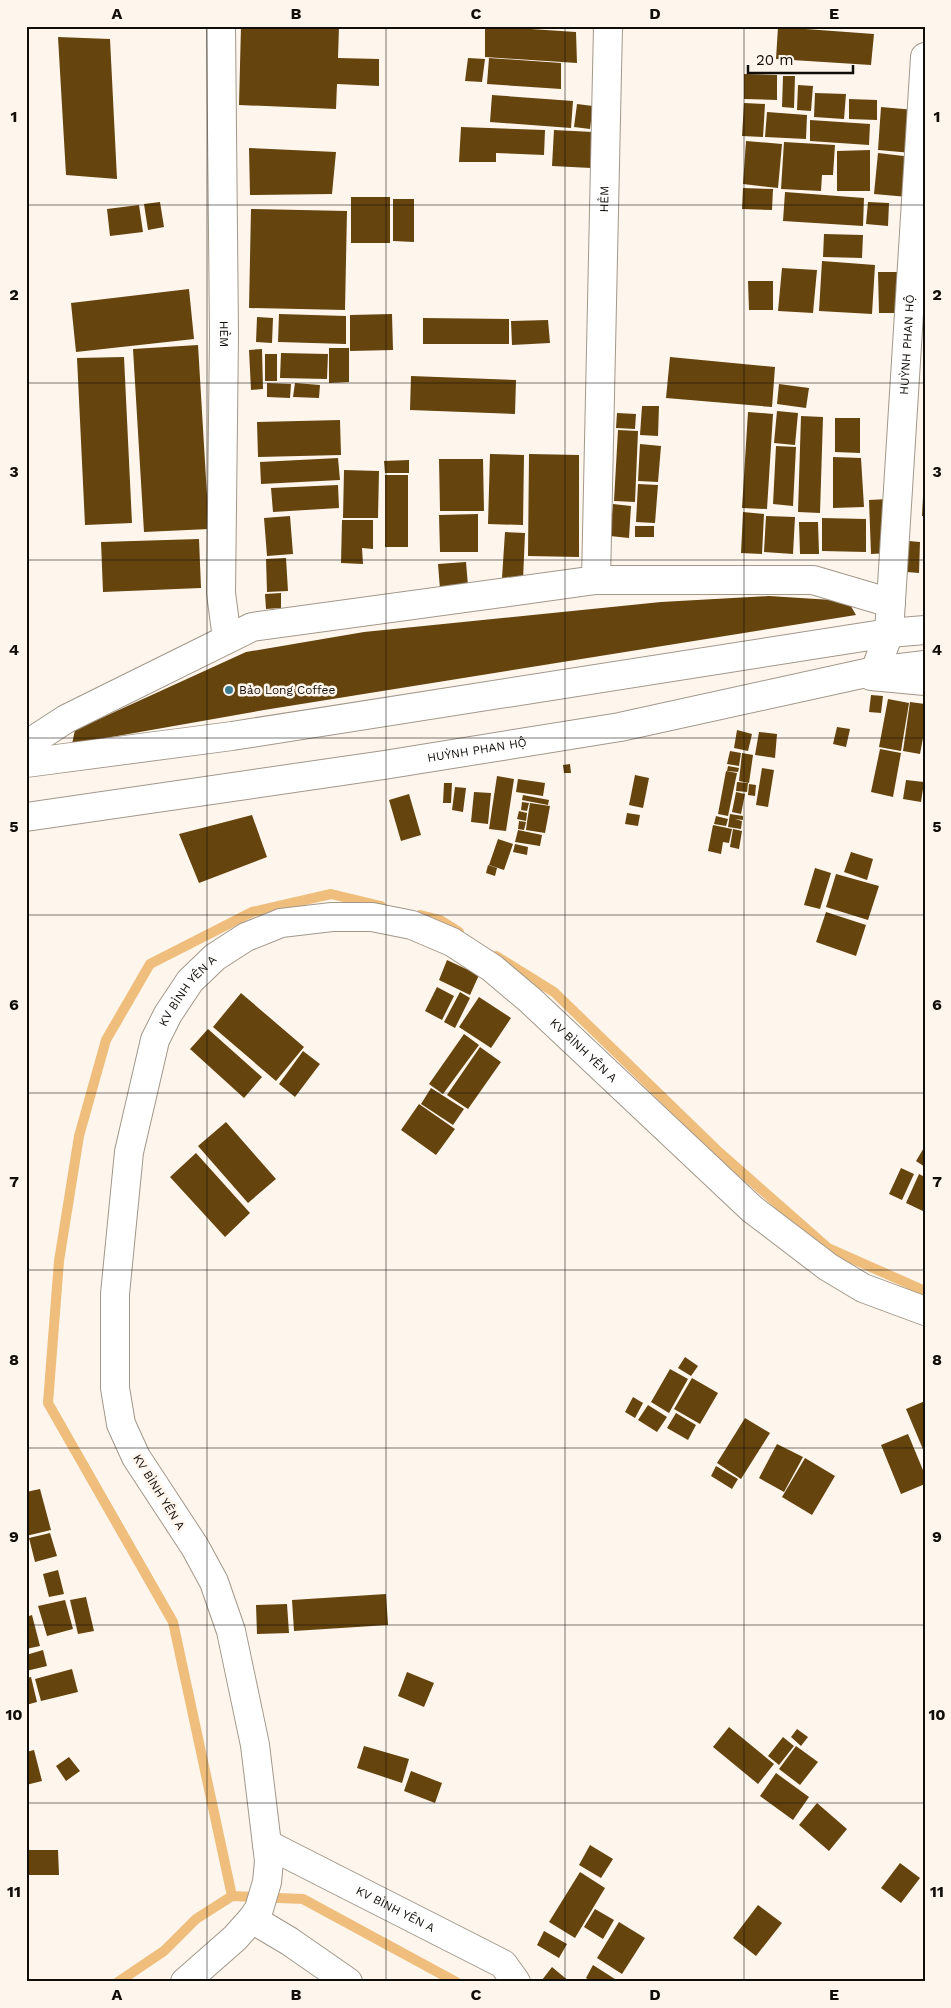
<svg xmlns="http://www.w3.org/2000/svg" width="951" height="2008" font-family="'Work Sans',sans-serif">
	<rect width="100%" height="100%" fill="#fef6ed"/>
	<g fill="none" stroke-linecap="round" stroke-linejoin="round">
		<path stroke="#efbe7c" stroke-width="10" d="M 420,915 L 440,920 L 459,932
			M 496,956 L 554,992 L 719,1152 L 828,1248 L 925,1291
			M 232,1896 L 303,1899 L 456,1982
			M 118,1982 L 164,1951 L 196,1919 L 232,1896 L 173,1622 L 48,1403 L 59,1261 L 79,1136 L 106,1040 L 150,964 L 252,912 L 331,894 L 381,906"/>
	</g>
	<path fill="#66440d" d="M 241,26 L 339,26 L 338,58 L 379,59 L 379,86 L 337,84 L 336,109 L 239,105 Z
		M 485,26 L 576,32 L 577,63 L 485,57 Z
		M 778,27 L 874,34 L 871,65 L 776,59 Z
		M 58,37 L 110,39 L 117,179 L 66,175 Z
		M 468,58 L 485,59 L 482,82 L 465,81 Z
		M 489,58 L 561,63 L 561,89 L 487,84 Z
		M 744,74 L 777,75 L 777,100 L 744,99 Z
		M 783,76 L 795,76 L 794,108 L 782,107 Z
		M 798,85 L 813,86 L 811,111 L 797,110 Z
		M 815,93 L 846,94 L 844,119 L 814,117 Z
		M 492,95 L 573,101 L 571,128 L 490,122 Z
		M 849,99 L 877,100 L 877,120 L 849,119 Z
		M 744,103 L 765,104 L 763,137 L 742,136 Z
		M 577,104 L 593,106 L 590,129 L 574,127 Z
		M 881,107 L 915,110 L 912,153 L 878,150 Z
		M 767,112 L 807,115 L 806,139 L 765,137 Z
		M 810,120 L 870,124 L 869,145 L 810,141 Z
		M 461,127 L 545,130 L 544,155 L 496,153 L 496,162 L 459,162 Z
		M 554,130 L 593,132 L 591,168 L 552,166 Z
		M 746,141 L 782,144 L 778,188 L 743,184 Z
		M 784,142 L 835,145 L 833,175 L 822,175 L 821,191 L 781,189 Z
		M 249,148 L 336,152 L 332,194 L 250,195 Z
		M 870,150 L 870,191 L 837,191 L 837,151 Z
		M 878,153 L 912,157 L 908,197 L 874,194 Z
		M 743,188 L 773,189 L 772,210 L 742,209 Z
		M 785,192 L 864,198 L 863,226 L 783,221 Z
		M 351,197 L 390,197 L 390,243 L 351,243 Z
		M 393,199 L 414,199 L 414,242 L 393,241 Z
		M 160,202 L 164,227 L 148,230 L 144,204 Z
		M 868,202 L 889,203 L 888,226 L 866,224 Z
		M 139,205 L 143,232 L 110,236 L 107,209 Z
		M 251,209 L 347,211 L 345,310 L 249,308 Z
		M 824,234 L 863,235 L 862,258 L 823,257 Z
		M 822,261 L 875,265 L 872,314 L 819,311 Z
		M 782,268 L 817,270 L 813,313 L 778,311 Z
		M 878,272 L 900,272 L 901,313 L 879,313 Z
		M 748,281 L 773,281 L 773,310 L 749,310 Z
		M 189,289 L 194,339 L 76,352 L 71,303 Z
		M 279,314 L 346,316 L 346,344 L 278,342 Z
		M 392,314 L 393,350 L 350,351 L 350,315 Z
		M 257,317 L 273,318 L 272,343 L 256,342 Z
		M 423,318 L 509,319 L 509,344 L 423,344 Z
		M 548,320 L 550,343 L 512,345 L 511,321 Z
		M 198,345 L 209,529 L 144,532 L 133,349 Z
		M 329,348 L 349,348 L 349,382 L 329,383 Z
		M 262,349 L 263,389 L 251,390 L 249,350 Z
		M 281,353 L 328,354 L 327,379 L 280,378 Z
		M 265,354 L 277,354 L 277,381 L 265,381 Z
		M 124,357 L 132,523 L 85,525 L 77,358 Z
		M 670,357 L 775,367 L 772,407 L 666,398 Z
		M 411,376 L 516,380 L 515,414 L 410,410 Z
		M 267,383 L 291,384 L 290,398 L 267,397 Z
		M 295,383 L 320,385 L 319,398 L 293,397 Z
		M 779,384 L 809,388 L 806,408 L 777,404 Z
		M 642,406 L 659,406 L 658,436 L 640,435 Z
		M 777,411 L 798,413 L 795,445 L 774,443 Z
		M 748,412 L 773,414 L 767,509 L 742,508 Z
		M 617,413 L 636,414 L 635,429 L 616,428 Z
		M 801,416 L 823,417 L 820,513 L 798,512 Z
		M 835,418 L 860,418 L 860,453 L 835,452 Z
		M 340,420 L 341,455 L 258,457 L 257,422 Z
		M 618,430 L 638,431 L 635,502 L 614,501 Z
		M 640,444 L 661,446 L 658,482 L 638,481 Z
		M 776,446 L 796,447 L 793,506 L 773,504 Z
		M 490,454 L 524,455 L 523,525 L 488,524 Z
		M 529,454 L 579,455 L 579,557 L 528,556 Z
		M 833,457 L 861,458 L 864,507 L 833,508 Z
		M 338,458 L 340,480 L 261,484 L 260,462 Z
		M 439,459 L 483,459 L 484,511 L 440,511 Z
		M 409,460 L 409,473 L 385,473 L 384,461 Z
		M 344,470 L 379,471 L 378,518 L 343,518 Z
		M 385,475 L 408,475 L 408,547 L 385,547 Z
		M 638,484 L 658,485 L 655,523 L 636,522 Z
		M 338,485 L 339,508 L 273,512 L 271,488 Z
		M 923,497 L 925,497 L 925,516 L 922,516 Z
		M 888,499 L 890,553 L 871,554 L 869,500 Z
		M 613,504 L 631,506 L 629,538 L 610,536 Z
		M 743,512 L 764,514 L 762,554 L 741,553 Z
		M 478,514 L 478,552 L 440,552 L 439,515 Z
		M 290,516 L 293,554 L 267,556 L 264,518 Z
		M 766,516 L 795,517 L 793,554 L 764,552 Z
		M 822,518 L 866,519 L 866,552 L 822,551 Z
		M 342,520 L 373,520 L 373,549 L 362,548 L 363,564 L 341,563 Z
		M 799,522 L 818,522 L 819,554 L 800,554 Z
		M 635,526 L 654,526 L 654,537 L 635,537 Z
		M 505,532 L 525,533 L 523,580 L 502,578 Z
		M 199,539 L 201,588 L 103,592 L 101,542 Z
		M 909,541 L 920,542 L 919,573 L 907,572 Z
		M 286,558 L 288,591 L 267,592 L 266,559 Z
		M 466,562 L 468,586 L 440,589 L 438,564 Z
		M 281,593 L 281,608 L 266,609 L 265,594 Z
		M 769,596 L 848,601 L 856,615 L 264,710 L 72,744 L 75,730 L 246,652 L 364,632 L 661,602 Z
		M 871,695 L 883,696 L 881,713 L 869,712 Z
		M 888,699 L 909,703 L 901,751 L 879,747 Z
		M 910,702 L 925,704 L 925,727 L 920,754 L 903,751 Z
		M 837,727 L 850,729 L 846,747 L 833,744 Z
		M 737,730 L 752,734 L 748,751 L 734,748 Z
		M 759,732 L 777,734 L 775,758 L 755,755 Z
		M 880,749 L 901,753 L 893,797 L 871,792 Z
		M 730,751 L 741,753 L 739,766 L 727,764 Z
		M 742,753 L 753,755 L 749,783 L 739,781 Z
		M 570,764 L 571,773 L 564,773 L 563,765 Z
		M 728,766 L 739,768 L 738,772 L 727,771 Z
		M 762,768 L 774,770 L 768,807 L 756,805 Z
		M 726,771 L 737,773 L 728,816 L 718,814 Z
		M 635,775 L 649,778 L 643,808 L 629,805 Z
		M 497,776 L 514,779 L 506,831 L 489,829 Z
		M 518,779 L 545,783 L 543,796 L 516,792 Z
		M 906,780 L 924,782 L 921,802 L 903,799 Z
		M 737,782 L 748,783 L 747,792 L 736,791 Z
		M 444,783 L 452,783 L 451,803 L 443,803 Z
		M 749,784 L 756,785 L 755,796 L 748,795 Z
		M 455,787 L 466,788 L 463,812 L 452,810 Z
		M 474,792 L 491,793 L 488,824 L 471,822 Z
		M 736,792 L 745,794 L 741,814 L 732,812 Z
		M 409,794 L 421,835 L 401,841 L 389,800 Z
		M 523,795 L 549,800 L 548,805 L 522,800 Z
		M 522,802 L 529,803 L 527,811 L 521,810 Z
		M 530,803 L 550,806 L 545,833 L 526,830 L 527,822 L 528,822 L 527,822 Z
		M 519,811 L 527,813 L 526,821 L 517,819 Z
		M 627,813 L 640,815 L 638,826 L 625,824 Z
		M 730,814 L 743,816 L 743,820 L 735,819 L 742,821 L 741,829 L 728,827 Z
		M 252,815 L 267,857 L 199,883 L 179,834 Z
		M 716,816 L 728,819 L 726,826 L 714,824 Z
		M 519,821 L 526,822 L 524,830 L 518,829 Z
		M 713,825 L 732,829 L 729,843 L 723,842 L 721,854 L 708,851 Z
		M 733,829 L 742,831 L 739,849 L 730,847 Z
		M 518,830 L 542,835 L 540,846 L 515,842 Z
		M 498,839 L 513,844 L 504,870 L 489,865 Z
		M 515,844 L 528,847 L 527,855 L 513,852 Z
		M 851,852 L 873,859 L 867,880 L 844,872 Z
		M 488,865 L 497,868 L 495,876 L 486,873 Z
		M 815,868 L 831,873 L 820,909 L 804,905 Z
		M 836,874 L 879,886 L 868,920 L 826,907 Z
		M 826,912 L 866,925 L 856,956 L 816,942 Z
		M 447,960 L 479,975 L 470,995 L 439,980 Z
		M 437,987 L 454,996 L 442,1020 L 425,1011 Z
		M 460,992 L 470,998 L 455,1028 L 444,1022 Z
		M 241,993 L 304,1047 L 276,1081 L 213,1027 Z
		M 479,997 L 511,1018 L 491,1048 L 459,1027 Z
		M 208,1029 L 262,1077 L 244,1098 L 190,1049 Z
		M 464,1034 L 479,1045 L 443,1094 L 429,1084 Z
		M 480,1047 L 501,1062 L 468,1109 L 447,1095 Z
		M 303,1051 L 320,1064 L 295,1097 L 279,1084 Z
		M 431,1088 L 464,1109 L 453,1125 L 421,1104 Z
		M 419,1104 L 455,1129 L 436,1155 L 401,1130 Z
		M 226,1122 L 276,1179 L 248,1203 L 198,1146 Z
		M 925,1146 L 925,1167 L 916,1161 Z
		M 196,1153 L 250,1213 L 225,1237 L 170,1177 Z
		M 901,1168 L 914,1174 L 902,1200 L 889,1194 Z
		M 919,1174 L 925,1177 L 925,1212 L 906,1203 Z
		M 685,1357 L 698,1366 L 691,1376 L 678,1368 Z
		M 670,1369 L 688,1379 L 669,1413 L 651,1402 Z
		M 692,1378 L 718,1393 L 700,1424 L 674,1409 Z
		M 633,1397 L 643,1403 L 635,1418 L 625,1412 Z
		M 925,1401 L 925,1454 L 906,1409 Z
		M 648,1405 L 667,1417 L 657,1432 L 638,1420 Z
		M 676,1413 L 696,1425 L 688,1440 L 667,1428 Z
		M 745,1418 L 770,1433 L 741,1479 L 717,1463 Z
		M 908,1434 L 925,1475 L 925,1484 L 901,1494 L 881,1445 Z
		M 777,1444 L 803,1457 L 784,1492 L 759,1478 Z
		M 805,1458 L 835,1476 L 812,1515 L 782,1497 Z
		M 716,1466 L 738,1479 L 732,1489 L 711,1476 Z
		M 40,1489 L 51,1530 L 26,1536 L 26,1492 Z
		M 50,1533 L 57,1556 L 35,1562 L 29,1538 Z
		M 58,1570 L 64,1594 L 49,1597 L 43,1574 Z
		M 386,1594 L 388,1625 L 294,1631 L 292,1600 Z
		M 86,1597 L 94,1631 L 78,1634 L 70,1600 Z
		M 65,1600 L 73,1629 L 47,1636 L 38,1606 Z
		M 287,1604 L 289,1633 L 257,1634 L 256,1605 Z
		M 32,1615 L 40,1646 L 26,1649 L 26,1617 Z
		M 43,1650 L 47,1666 L 26,1671 L 26,1655 Z
		M 72,1669 L 78,1692 L 41,1701 L 35,1679 Z
		M 407,1672 L 434,1683 L 424,1707 L 398,1696 Z
		M 31,1677 L 37,1702 L 26,1705 L 26,1678 Z
		M 729,1727 L 774,1764 L 758,1784 L 713,1747 Z
		M 797,1729 L 808,1737 L 801,1746 L 791,1737 Z
		M 783,1737 L 794,1746 L 779,1765 L 768,1756 Z
		M 364,1746 L 409,1759 L 402,1783 L 357,1768 Z
		M 796,1746 L 818,1762 L 800,1785 L 779,1769 Z
		M 34,1750 L 42,1781 L 26,1785 L 26,1752 Z
		M 69,1757 L 80,1771 L 66,1781 L 56,1766 Z
		M 411,1771 L 442,1783 L 435,1803 L 404,1791 Z
		M 776,1773 L 809,1797 L 793,1820 L 760,1796 Z
		M 817,1803 L 847,1829 L 829,1851 L 799,1825 Z
		M 590,1845 L 613,1859 L 601,1878 L 579,1865 Z
		M 26,1850 L 58,1850 L 59,1875 L 26,1875 Z
		M 900,1863 L 920,1878 L 901,1903 L 881,1888 Z
		M 580,1872 L 605,1888 L 575,1938 L 549,1922 Z
		M 758,1905 L 782,1923 L 756,1956 L 733,1938 Z
		M 595,1909 L 614,1920 L 603,1939 L 584,1927 Z
		M 619,1922 L 645,1938 L 622,1974 L 597,1958 Z
		M 544,1931 L 567,1944 L 559,1958 L 537,1945 Z
		M 593,1965 L 618,1981 L 617,1982 L 592,1982 L 586,1978 Z
		M 552,1967 L 570,1982 L 544,1982 L 542,1980 Z"/>
	<g fill="none" stroke-linecap="round" stroke-linejoin="round">
		<defs>
			<g id="street">
				<path id="s1" d="M 221,26 L 224,335 L 221,593 L 227,639"/>
				<path id="s2" d="M 596,580 L 608,26"/>
				<path d="M 889,633 L 875,671 L 871,676 L 925,681"/>
				<path d="M 26,745 L 66,719 L 252,627 L 596,580 L 813,580 L 891,603"/>
				<path id="s3" d="M 267,1844 L 503,1964 L 516,1982"/>
				<path d="M 252,1919 L 289,1941 L 348,1982"/>
				<path id="s4" d="M 185,1982 L 235,1938 L 252,1919 L 259,1909 L 267,1882 L 269,1861 L 255,1745 L 231,1631 L 214,1582 L 195,1547 L 136,1457 L 121,1424 L 115,1388 L 115,1294 L 129,1152 L 155,1040 L 168,1014 L 190,981 L 215,957 L 246,937 L 281,923 L 332,917 L 372,917 L 412,925 L 452,942 L 492,968 L 530,1000 L 752,1209 L 828,1267 L 863,1288 L 925,1311"/>
			</g>
			<g id="secondary">
				<path id="s5" d="M 889,633 L 925,57"/>
				<path d="M 26,763 L 232,736 L 889,633 L 925,630"/>
				<path id="s6" d="M 26,817 L 384,765 L 620,727 L 875,671 L 925,665"/>
			</g>
		</defs>
		<use href="#street" stroke="#a29789" stroke-width="30"/>
		<use href="#secondary" stroke="#a29789" stroke-width="30"/>
		<use href="#street" stroke="#fff" stroke-width="28"/>
		<use href="#secondary" stroke="#fff" stroke-width="28"/>
	</g>
	<path fill="none" stroke="#110d08" stroke-width="1" stroke-opacity="0.55" d="M 207,26 L 207,1982M 386,26 L 386,1982M 565,26 L 565,1982M 744,26 L 744,1982M 26,205 L 925,205M 26,383 L 925,383M 26,560 L 925,560M 26,738 L 925,738M 26,915 L 925,915M 26,1093 L 925,1093M 26,1270 L 925,1270M 26,1448 L 925,1448M 26,1625 L 925,1625M 26,1803 L 925,1803"/>
	<circle fill="#3d7b91" stroke="#fef6ed" stroke-width="2" cx="229" cy="690" r="5"/>
	<g text-anchor="middle" dominant-baseline="central" stroke-width="5" stroke-linejoin="round" paint-order="stroke">
		<g font-size="12" fill="#110d08" stroke="#fef6ed">
			<text stroke="none"><textPath href="#s2" startOffset="381">HẺM</textPath></text>
			<text stroke="none"><textPath href="#s1" startOffset="308">HẺM</textPath></text>
			<text stroke="none"><textPath href="#s5" startOffset="289">HUỲNH PHAN HỘ</textPath></text>
			<text stroke="none"><textPath href="#s6" startOffset="456">HUỲNH PHAN HỘ</textPath></text>
			<text stroke="none"><textPath href="#s4" startOffset="1070">KV BÌNH YÊN A</textPath></text>
			<text stroke="none"><textPath href="#s4" startOffset="1535">KV BÌNH YÊN A</textPath></text>
			<text transform="translate(159 1492) rotate(58)">KV BÌNH YÊN A</text>
			<text stroke="none"><textPath href="#s3" startOffset="144">KV BÌNH YÊN A</textPath></text>
		</g>
		<g font-size="12" fill="#110d08" stroke="#fef6ed" text-anchor="start">
			<text x="239" y="690">Bảo Long Coffee</text>
		</g>
	</g>
	<rect width="951" height="2008" fill="none" stroke="#fef6ed" stroke-width="55"/>
	<path d="M748 65v8h105v-8" fill="none" stroke="#110d08" stroke-width="2.5"/>
	<text x="756" y="65" font-size="15" fill="#110d08" stroke="#fef6ed" stroke-width="4" paint-order="stroke">20 m</text>
	<rect x="28" y="28" width="896" height="1952" fill="none" stroke="#110d08" stroke-width="2"/>
	<g font-size="16" text-anchor="middle" font-weight="bold" fill="#110d08">
		<text x="117" y="19">A</text>
		<text x="296" y="19">B</text>
		<text x="476" y="19">C</text>
		<text x="655" y="19">D</text>
		<text x="834" y="19">E</text>
		<text x="14" y="122">1</text>
		<text x="937" y="122">1</text>
		<text x="14" y="300">2</text>
		<text x="937" y="300">2</text>
		<text x="14" y="477">3</text>
		<text x="937" y="477">3</text>
		<text x="14" y="655">4</text>
		<text x="937" y="655">4</text>
		<text x="14" y="832">5</text>
		<text x="937" y="832">5</text>
		<text x="14" y="1010">6</text>
		<text x="937" y="1010">6</text>
		<text x="14" y="1187">7</text>
		<text x="937" y="1187">7</text>
		<text x="14" y="1365">8</text>
		<text x="937" y="1365">8</text>
		<text x="14" y="1542">9</text>
		<text x="937" y="1542">9</text>
		<text x="14" y="1720">10</text>
		<text x="937" y="1720">10</text>
		<text x="14" y="1897">11</text>
		<text x="937" y="1897">11</text>
		<text x="117" y="2000">A</text>
		<text x="296" y="2000">B</text>
		<text x="476" y="2000">C</text>
		<text x="655" y="2000">D</text>
		<text x="834" y="2000">E</text>
	</g>
</svg>
